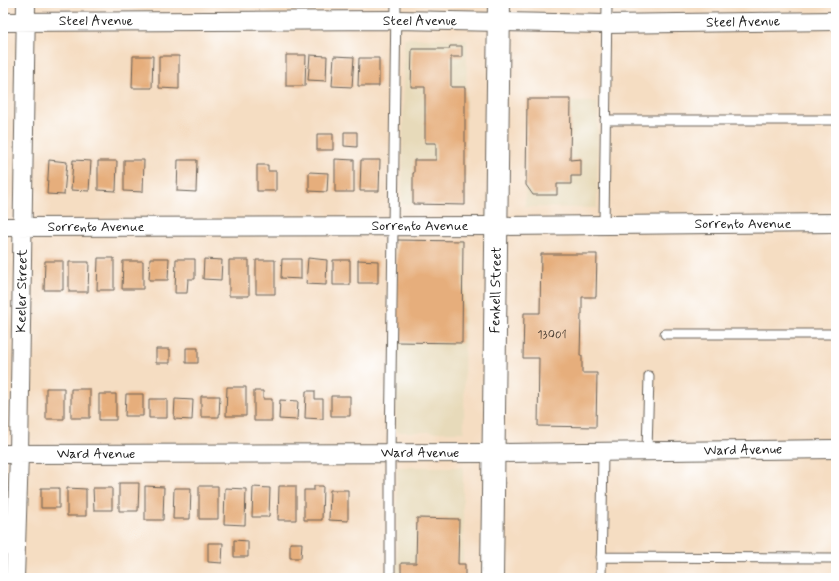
<svg xmlns="http://www.w3.org/2000/svg" width="839" height="581" font-family="Mynerve,sans-serif">
	<rect width="100%" height="100%" fill="#fff"/>
	<filter id="ink" filterUnits="userSpaceOnUse"><feTurbulence type="fractalNoise" baseFrequency=".025" numOctaves="2"/><feDisplacementMap in="SourceGraphic" scale="8" xChannelSelector="R" yChannelSelector="G"/><feConvolveMatrix kernelMatrix="1 2 1 2 8 2 1 2 1" color-interpolation-filters="sRGB"/></filter>
	<filter id="wash" filterUnits="userSpaceOnUse"><feTurbulence type="fractalNoise" baseFrequency=".012" numOctaves="4" result="noise"/><feDisplacementMap in="SourceGraphic" scale="16" xChannelSelector="R" yChannelSelector="G"/><feGaussianBlur stdDeviation="0.9" result="paint"/><feColorMatrix in="noise" values="0 0 0 0 0 0 0 0 0 0 0 0 0 0 0 0 0 1.4 0 .05"/><feComposite in="paint" operator="in"/></filter>
	<g filter="url(#wash)">
		<rect width="100%" height="100%" fill="#f5ddc2"/>
		<path fill="#e7daba" d="M 404,38 L 467,39 L 465,205 L 402,204 Z
			M 527,101 L 598,102 L 597,208 L 525,207 Z
			M 396,241 L 465,241 L 464,432 L 396,432 Z
			M 397,467 L 463,467 L 463,578 L 397,578 Z"/>
		<g id="blocks">
			<path fill="#e6ae7b" d="M 450,46 L 462,46 L 462,57 L 451,57 L 451,87 L 465,87 L 465,205 L 413,204 L 413,173 L 414,173 L 414,160 L 436,160 L 436,143 L 425,143 L 425,87 L 411,87 L 412,49 L 449,49 Z
				M 286,55 L 306,55 L 305,86 L 286,86 Z
				M 310,55 L 327,56 L 326,81 L 308,80 Z
				M 133,56 L 153,56 L 152,88 L 132,88 Z
				M 159,56 L 179,56 L 179,89 L 159,88 Z
				M 334,56 L 354,57 L 352,87 L 332,86 Z
				M 359,58 L 379,58 L 379,86 L 358,86 Z
				M 527,99 L 571,99 L 570,160 L 581,159 L 581,176 L 571,176 L 571,184 L 557,184 L 557,195 L 533,195 L 526,185 Z
				M 344,132 L 357,132 L 357,147 L 344,146 Z
				M 317,134 L 333,134 L 333,150 L 317,150 Z
				M 335,159 L 354,160 L 354,192 L 335,192 Z
				M 49,160 L 67,162 L 64,195 L 47,194 Z
				M 73,160 L 91,161 L 89,191 L 71,190 Z
				M 124,160 L 144,160 L 143,192 L 124,191 Z
				M 178,160 L 197,160 L 196,192 L 177,191 Z
				M 361,160 L 380,160 L 379,191 L 360,191 Z
				M 98,161 L 117,161 L 116,191 L 98,190 Z
				M 257,165 L 268,165 L 268,171 L 276,171 L 276,191 L 257,191 Z
				M 309,172 L 328,173 L 327,192 L 309,191 Z
				M 397,240 L 463,241 L 462,343 L 396,342 Z
				M 541,254 L 597,254 L 596,297 L 582,297 L 582,314 L 581,314 L 580,356 L 582,356 L 582,373 L 597,373 L 596,427 L 538,426 L 539,358 L 523,358 L 524,313 L 540,313 Z
				M 98,258 L 114,258 L 114,290 L 97,290 Z
				M 150,258 L 169,258 L 168,280 L 149,280 Z
				M 308,258 L 327,260 L 326,285 L 306,284 Z
				M 176,259 L 195,259 L 195,279 L 188,279 L 187,293 L 175,293 Z
				M 204,259 L 222,260 L 221,280 L 203,279 Z
				M 282,259 L 301,259 L 301,279 L 281,278 Z
				M 229,260 L 249,260 L 249,296 L 229,296 Z
				M 256,260 L 275,260 L 275,294 L 256,294 Z
				M 333,260 L 350,260 L 350,285 L 333,285 Z
				M 358,260 L 378,261 L 378,283 L 358,283 Z
				M 45,261 L 63,261 L 63,290 L 44,290 Z
				M 123,261 L 143,261 L 143,289 L 122,289 Z
				M 69,262 L 89,262 L 88,292 L 69,292 Z
				M 186,348 L 198,348 L 198,363 L 186,363 Z
				M 156,349 L 170,349 L 170,363 L 156,363 Z
				M 227,387 L 246,387 L 246,416 L 226,416 Z
				M 46,388 L 64,388 L 64,419 L 46,419 Z
				M 71,389 L 90,389 L 90,418 L 71,418 Z
				M 254,391 L 263,391 L 263,399 L 272,399 L 272,421 L 254,421 Z
				M 306,391 L 315,391 L 315,399 L 323,399 L 323,419 L 305,418 Z
				M 99,394 L 116,394 L 116,420 L 99,420 Z
				M 126,394 L 143,394 L 143,416 L 125,416 Z
				M 201,396 L 220,396 L 219,417 L 201,417 Z
				M 331,396 L 350,396 L 350,416 L 331,416 Z
				M 149,399 L 167,399 L 167,418 L 149,418 Z
				M 175,399 L 193,400 L 192,420 L 174,419 Z
				M 280,400 L 298,401 L 297,420 L 279,419 Z
				M 119,483 L 139,483 L 138,511 L 119,511 Z
				M 145,486 L 164,487 L 163,520 L 145,520 Z
				M 199,486 L 218,486 L 218,519 L 199,519 Z
				M 279,486 L 296,486 L 296,520 L 278,520 Z
				M 314,486 L 323,486 L 322,520 L 304,520 L 304,490 L 314,490 Z
				M 253,487 L 270,488 L 269,517 L 252,517 Z
				M 41,488 L 59,488 L 59,508 L 41,508 Z
				M 67,488 L 86,489 L 86,516 L 67,516 Z
				M 93,488 L 112,488 L 112,510 L 94,510 Z
				M 174,488 L 191,488 L 190,519 L 173,519 Z
				M 225,488 L 246,489 L 245,525 L 224,524 Z
				M 330,490 L 348,490 L 348,521 L 329,520 Z
				M 417,518 L 459,519 L 458,564 L 465,564 L 465,578 L 401,578 L 401,563 L 416,563 Z
				M 234,540 L 248,541 L 248,557 L 234,557 Z
				M 208,543 L 223,543 L 222,563 L 208,562 Z
				M 290,543 L 302,543 L 301,558 L 290,558 Z"/>
		</g>
	</g>
	<g filter="url(#ink)">
		<use href="#blocks" fill-opacity="0" stroke="#686056" stroke-width="1"/>
		<g fill="none" stroke-linecap="round" stroke-linejoin="round">
			<defs>
				<path id="service" d="M 605,120 L 836,120
					M 604,225 L 607,3
					M 665,334 L 836,334
					M 647,451 L 649,376
					M 601,557 L 836,558
					M 390,578 L 390,453 L 396,3
					M 601,578 L 603,452"/>
				<path id="minor" d="M 3,22 L 397,20 L 606,24 L 836,21
					M 3,227 L 497,226 L 836,223
					M 3,454 L 493,453 L 836,449
					M 15,578 L 19,454 L 26,3"/>
				<path id="tertiary" d="M 492,578 L 499,3"/>
			</defs>
			<use href="#service" stroke="#686056" stroke-width="11"/>
			<use href="#minor" stroke="#686056" stroke-width="20"/>
			<use href="#tertiary" stroke="#686056" stroke-width="24"/>
			<use href="#service" stroke="#fff" stroke-width="9"/>
			<use href="#minor" stroke="#fff" stroke-width="18"/>
			<use href="#tertiary" stroke="#fff" stroke-width="22"/>
		</g>
	</g>
	<g text-anchor="middle" dominant-baseline="central" stroke-width="3" stroke-linejoin="round" paint-order="stroke">
		<g font-size="12" fill="#4e4034">
			<text x="552" y="335">13001</text>
		</g>
		<g font-size="14" fill="#1c1c1c" stroke="#fff">
			<text x="96" y="21">Steel Avenue</text>
			<text x="420" y="21">Steel Avenue</text>
			<text transform="translate(743 22) rotate(-1)">Steel Avenue</text>
			<text x="743" y="224">Sorrento Avenue</text>
			<text x="420" y="226">Sorrento Avenue</text>
			<text x="96" y="227">Sorrento Avenue</text>
			<text transform="translate(496 290) rotate(-89)">Fenkell Street</text>
			<text transform="translate(22 291) rotate(-89)">Keeler Street</text>
			<text transform="translate(743 450) rotate(-1)">Ward Avenue</text>
			<text x="420" y="453">Ward Avenue</text>
			<text x="96" y="454">Ward Avenue</text>
		</g>
	</g>
	<rect width="839" height="581" fill="none" stroke="#fff" stroke-width="16"/>
</svg>
